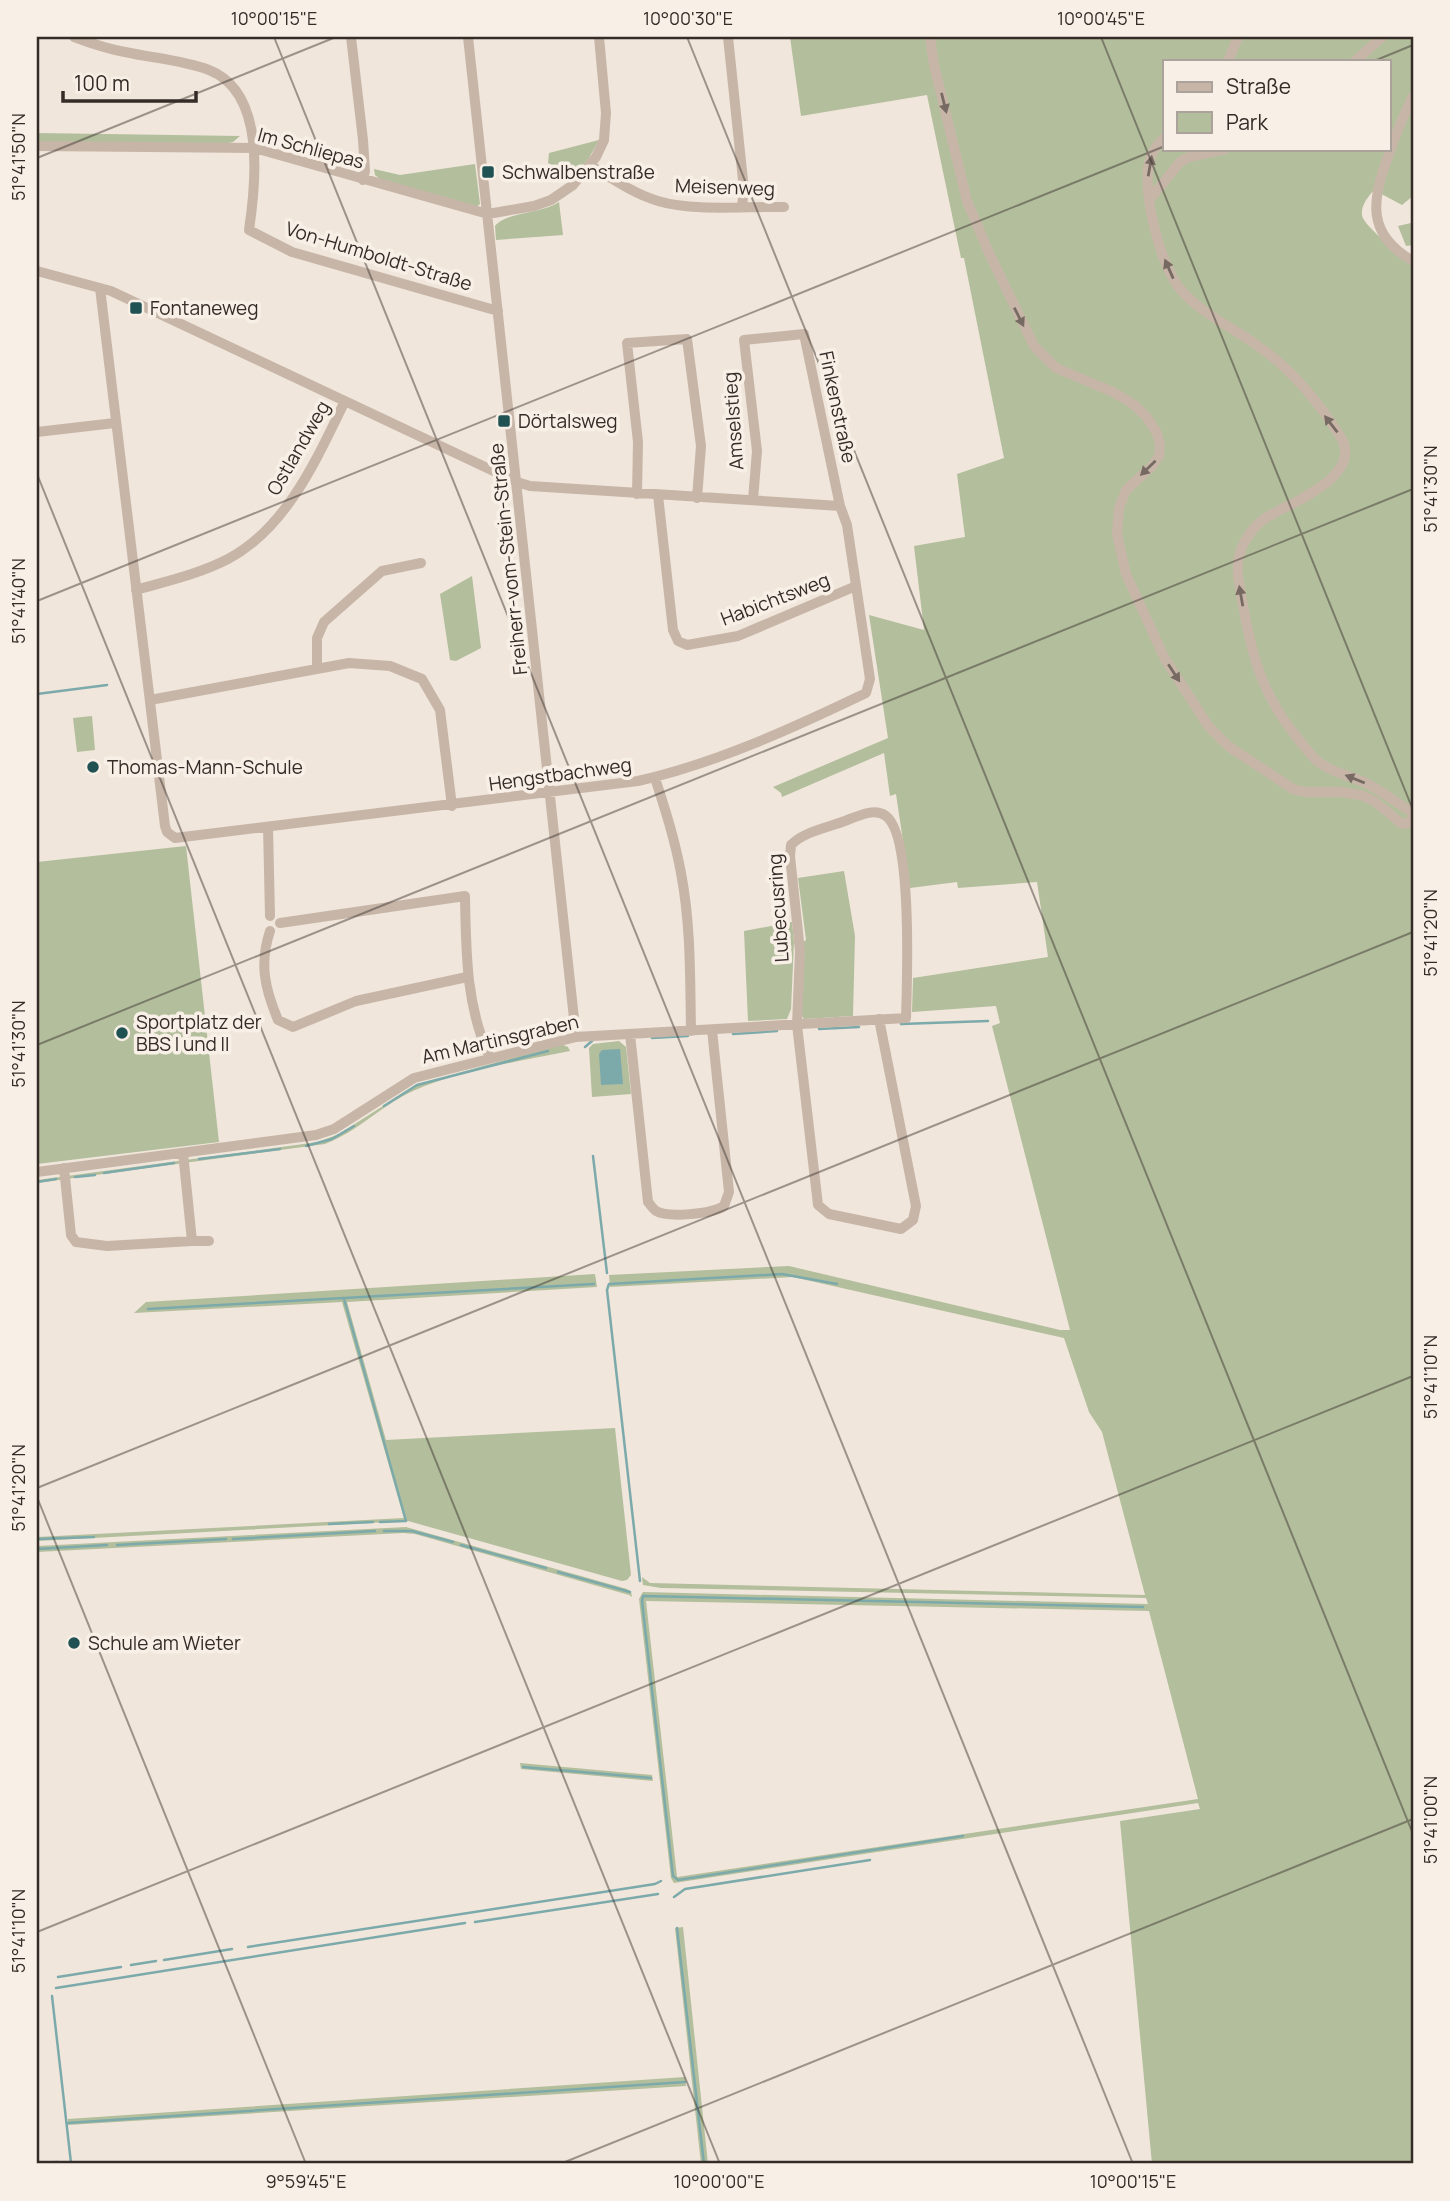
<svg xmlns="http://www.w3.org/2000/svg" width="1450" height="2201" font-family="Manrope,sans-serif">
	<rect width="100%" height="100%" fill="#f0e6db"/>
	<path fill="#b3be9c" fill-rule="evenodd" d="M 790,37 L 1413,37 L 1413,196 L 1402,205 L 1374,190 C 1368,197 1361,205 1362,215 C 1363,226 1403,256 1413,265 L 1413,2164 L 1152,2164 L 1120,1821 L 1200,1809 L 1198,1803 L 674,1883 L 671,1878 L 639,1599 L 643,1592 L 1148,1604 L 1146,1598 L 661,1588 L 643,1585 L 642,1577 L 650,1583 L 1145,1595 L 1102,1432 L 1089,1412 L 1064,1338 L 793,1277 L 610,1287 L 609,1275 L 789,1266 L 1060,1330 L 1070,1330 L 992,1026 L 1000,1023 L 996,1006 L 912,1012 L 913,978 L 1048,957 L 1037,882 L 958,888 L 957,882 L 910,888 L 896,794 L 890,796 L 884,753 L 782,797 L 781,793 L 773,787 L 888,738 L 869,615 L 924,630 L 914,546 L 965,537 L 957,474 L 1004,458 L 964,258 L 961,258 L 927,95 L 801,116 ZM 1165,61 L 1389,61 L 1389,149 L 1165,149 ZM 646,1601 L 1149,1611 L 1198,1799 L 677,1877 Z
		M 37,133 L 240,136 L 233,142 L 224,144 L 37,143 Z
		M 599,140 L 589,158 L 573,176 L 548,163 L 549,153 Z
		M 475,164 L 480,204 L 476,207 L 381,180 L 375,175 L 374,169 L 400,175 Z
		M 559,202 L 563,235 L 496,240 L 495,226 C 505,212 542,214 559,202 Z
		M 1411,223 L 1413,245 L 1406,246 L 1398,226 Z
		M 472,576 L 481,648 L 456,661 L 450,660 L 440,594 Z
		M 92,716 L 95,750 L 77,752 L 73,718 Z
		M 186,846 L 219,1142 L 37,1164 L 37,862 Z
		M 844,871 L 855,936 L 853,1016 L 804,1019 L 802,1016 L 803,942 L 806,940 L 798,878 Z
		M 792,922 L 794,942 L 791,1009 L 787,1019 L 748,1021 L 744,931 Z
		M 619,1041 L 626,1047 L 631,1094 L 592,1097 L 589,1048 L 593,1044 Z
		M 561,1044 L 568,1047 L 570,1051 C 518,1062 462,1069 413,1091 C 382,1105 357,1132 325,1144 L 37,1183 L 37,1180 L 318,1142 L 339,1134 L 416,1085 Z
		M 595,1274 L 597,1287 L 347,1302 L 386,1440 L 615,1428 L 631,1575 L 627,1580 L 622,1581 L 408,1521 L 37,1541 L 37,1537 L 404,1518 L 342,1302 L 134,1313 L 146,1302 Z
		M 406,1527 L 627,1589 L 631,1592 L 632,1597 L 629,1595 L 415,1534 L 403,1533 L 37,1552 L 37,1546 Z
		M 520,1763 L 652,1775 L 653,1781 L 521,1769 Z
		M 683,1927 L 708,2164 L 701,2164 L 675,1928 Z
		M 685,2077 L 686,2086 L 68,2125 L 68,2119 Z"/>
	<path fill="#7caaab" d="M 620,1049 L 623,1084 L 601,1085 L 599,1054 L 602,1050 Z"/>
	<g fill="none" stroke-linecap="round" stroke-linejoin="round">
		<path stroke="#7caaab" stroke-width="2.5" d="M 37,694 L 107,685
			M 901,1024 L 988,1021
			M 819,1029 L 859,1027
			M 733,1034 L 777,1031
			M 652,1038 L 688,1036
			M 585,1047 L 592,1041
			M 384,1106 L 417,1085 L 548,1051
			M 306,1146 L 332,1139 L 354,1126
			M 593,1156 L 607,1273
			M 199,1159 L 280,1149
			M 104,1173 L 174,1163
			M 75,1177 L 95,1175
			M 37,1182 L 56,1179
			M 344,1299 L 406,1521 L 380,1522
			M 148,1309 L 594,1284
			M 329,1524 L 373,1522
			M 384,1531 L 412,1531 L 453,1542
			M 37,1539 L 94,1537
			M 233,1539 L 375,1531
			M 117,1545 L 226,1539
			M 461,1545 L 546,1568
			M 37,1549 L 107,1545
			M 558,1572 L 630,1592
			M 640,1581 L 607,1290 L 609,1284 L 782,1274 L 837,1284
			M 523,1767 L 651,1778
			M 963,1836 L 678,1880 L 673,1876 L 642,1601 L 643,1596 L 1143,1607
			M 674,1897 L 685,1889 L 870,1860
			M 475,1922 L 658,1894
			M 677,1928 L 704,2164
			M 248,1947 L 655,1884 L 661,1881
			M 164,1960 L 232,1949
			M 131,1965 L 156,1961
			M 58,1977 L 121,1967
			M 56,1988 L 465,1923
			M 52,1996 L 71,2163
			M 67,2123 L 685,2082
			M 37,2163 L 58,2162"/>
		<path stroke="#c7b6a8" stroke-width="10" d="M 74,37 C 90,43 108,49 125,52 C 152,58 183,60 209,70 C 266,92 256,183 249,230 L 292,252 L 498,311
			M 351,37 L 363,140 L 365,171 L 363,180
			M 468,37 L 576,1037
			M 728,37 L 744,190 L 742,206
			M 930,37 L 934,65 L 967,201 L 989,253 L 1034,346 L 1056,368 L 1113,392 L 1133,404 L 1146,416 L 1157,433 L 1160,444 L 1159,456 L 1152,466 L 1126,490 L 1119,508 L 1117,534 L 1126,574 L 1165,659 L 1209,727 L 1228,746 L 1293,789 L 1305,792 L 1340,792 L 1361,795 L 1374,801 L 1402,824 L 1408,823 L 1413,818
			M 1228,61 L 1238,37
			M 1355,61 L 1382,37
			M 1413,96 C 1403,116 1395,136 1388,157 C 1371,201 1367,235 1413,261
			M 1165,137 C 1158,143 1153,150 1150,159 C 1141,190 1160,266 1181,290 C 1199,312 1235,329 1258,346 C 1290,368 1319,403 1340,436 C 1366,477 1288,503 1264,519 C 1255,525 1249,534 1244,543 C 1233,563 1239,584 1243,605 C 1253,661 1263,696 1299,740 C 1305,747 1310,754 1316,760 C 1330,772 1348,775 1364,782 C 1382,791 1397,803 1413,813
			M 37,146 L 255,148 L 488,214 L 534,206 L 551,200 L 573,185 L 596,157 L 604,140 L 606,113 L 599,37
			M 590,165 C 611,178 634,194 658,201 C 695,212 745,206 784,207
			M 1150,199 L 1180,162 L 1189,157 L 1225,149
			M 37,271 L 111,291 L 517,482 L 530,486 L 840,506
			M 100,288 L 165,826 L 167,832 L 175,838 L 638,781 C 717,763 793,728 866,693 L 870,679 L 847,525 L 840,506 L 804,334 L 744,340 L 757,451 L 753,500
			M 37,432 L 115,423
			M 637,494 L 638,442 L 627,343 L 687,339 L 701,446 L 697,498
			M 658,495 L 673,630 L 678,641 L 687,645 L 738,636 L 856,586
			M 136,590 C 167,581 199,574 228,559 C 287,528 317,458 345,401
			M 317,668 L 317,638 L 324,622 L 382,571 L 421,563
			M 150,700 L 349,663 L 390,666 L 422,679 L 440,710 L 452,806
			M 655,778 C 665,809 675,840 681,873 C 691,925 690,978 691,1031
			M 268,827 L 270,916
			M 280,923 L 465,896 C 466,952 466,1007 490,1058
			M 270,931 C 259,964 265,989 278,1020 L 293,1027 L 356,1001 L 467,977
			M 630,1034 L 648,1202 C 651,1205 652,1208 656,1211 C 668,1218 712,1214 724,1206 L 729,1192 L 712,1030
			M 64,1168 L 71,1235 L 76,1242 L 107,1246 L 192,1241 L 183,1153
			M 37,1172 L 316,1135 L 334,1129 L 414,1078 L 576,1037 L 906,1018 C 907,982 913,836 886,816 C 874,807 856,817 845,821 C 829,827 803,832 791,845 L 790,856 L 800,951 L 797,1025 L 818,1205 L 829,1214 L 901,1229 L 913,1220 L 916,1206 L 879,1019
			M 192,1241 L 209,1241"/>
	</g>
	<defs><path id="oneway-solid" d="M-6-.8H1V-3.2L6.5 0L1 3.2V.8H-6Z" transform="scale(1.75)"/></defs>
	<g fill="#776a62">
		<use href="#oneway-solid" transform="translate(944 103) rotate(76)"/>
		<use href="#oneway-solid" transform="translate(1150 166) rotate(-80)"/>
		<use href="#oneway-solid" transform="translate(1169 269) rotate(-114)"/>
		<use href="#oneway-solid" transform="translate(1019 317) rotate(63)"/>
		<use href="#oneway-solid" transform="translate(1331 424) rotate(-128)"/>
		<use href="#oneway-solid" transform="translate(1148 468) rotate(136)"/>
		<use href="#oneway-solid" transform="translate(1241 596) rotate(-100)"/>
		<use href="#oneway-solid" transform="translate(1174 673) rotate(57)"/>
		<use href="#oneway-solid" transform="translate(1355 779) rotate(-158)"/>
	</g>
	<path fill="none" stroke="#352c28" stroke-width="2" stroke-opacity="0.45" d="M 274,37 L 1133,2164M 687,37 L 1413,1834M 1101,37 L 1413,810M 1374,61 L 1413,45M 37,158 L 336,37M 37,474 L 720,2164M 37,601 L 1165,146M 37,1045 L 1413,489M 37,1488 L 1413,932M 37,1497 L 306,2164M 37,1932 L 1413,1376M 560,2164 L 1413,1819"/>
	<g fill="#205153" stroke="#f8f0e7" stroke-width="2.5">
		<rect x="481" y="165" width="14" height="14" rx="3.5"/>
		<rect x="129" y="301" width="14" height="14" rx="3.5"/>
		<rect x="497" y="414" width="14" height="14" rx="3.5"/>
		<circle cx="93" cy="767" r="7"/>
		<circle cx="122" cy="1033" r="7"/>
		<circle cx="74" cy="1643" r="7"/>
	</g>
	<g text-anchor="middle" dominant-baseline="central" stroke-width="7" stroke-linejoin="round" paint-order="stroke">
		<g font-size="19" fill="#352c28" stroke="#f8f0e7">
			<text transform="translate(311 148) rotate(15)">Im Schliepas</text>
			<text transform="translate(725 187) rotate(2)">Meisenweg</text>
			<text transform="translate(379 256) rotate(17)">Von-Humboldt-Straße</text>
			<text transform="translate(838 407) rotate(78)">Finkenstraße</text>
			<text transform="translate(733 421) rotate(-94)">Amselstieg</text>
			<text transform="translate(298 448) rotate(-60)">Ostlandweg</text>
			<text transform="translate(508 559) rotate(-96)">Freiherr-vom-Stein-Straße</text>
			<text transform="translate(775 599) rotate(-21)">Habichtsweg</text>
			<text transform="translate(560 774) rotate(-8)">Hengstbachweg</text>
			<text transform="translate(778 908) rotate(-94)">Lubecusring</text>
			<text transform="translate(500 1039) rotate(-13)">Am Martinsgraben</text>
		</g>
		<g font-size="19" fill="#352c28" stroke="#f8f0e7" text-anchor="start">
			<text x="502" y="172">Schwalbenstraße</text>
			<text x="150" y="308">Fontaneweg</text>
			<text x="518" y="421">Dörtalsweg</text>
			<text x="107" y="767">Thomas-Mann-Schule</text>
			<text x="136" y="1022">Sportplatz der<tspan x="136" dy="22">BBS I und II</tspan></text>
			<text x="88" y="1643">Schule am Wieter</text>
		</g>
	</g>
	<rect width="1450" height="2201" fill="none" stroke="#f8f0e7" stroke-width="77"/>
	<rect x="1163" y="60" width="228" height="91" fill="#f8f0e7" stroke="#aaa29b" stroke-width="2"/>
	<rect x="1177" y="82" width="35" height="10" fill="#c7b6a8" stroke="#aaa29b" stroke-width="2"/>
	<text x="1226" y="94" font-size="21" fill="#352c28">Straße</text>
	<rect x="1177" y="112" width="35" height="21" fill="#b3be9c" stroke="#aaa29b" stroke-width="2"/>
	<text x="1226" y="130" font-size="21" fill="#352c28">Park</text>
	<path d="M63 91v10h133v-10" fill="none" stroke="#352c28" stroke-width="3.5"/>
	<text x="74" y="91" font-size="21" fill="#352c28" stroke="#f8f0e7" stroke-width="5" paint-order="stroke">100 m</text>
	<rect x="38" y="38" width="1374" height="2124" fill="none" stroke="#352c28" stroke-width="2.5"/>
	<g font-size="18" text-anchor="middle" fill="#352c28">
		<text x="274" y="25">10°00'15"E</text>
		<text x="688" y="25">10°00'30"E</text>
		<text x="1101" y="25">10°00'45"E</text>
		<text transform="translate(19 157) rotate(-90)" y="6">51°41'50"N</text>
		<text transform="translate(1431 489) rotate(-90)" y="6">51°41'30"N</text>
		<text transform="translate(19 601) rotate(-90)" y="6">51°41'40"N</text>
		<text transform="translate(1431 933) rotate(-90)" y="6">51°41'20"N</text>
		<text transform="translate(19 1044) rotate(-90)" y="6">51°41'30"N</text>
		<text transform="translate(1431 1377) rotate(-90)" y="6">51°41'10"N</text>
		<text transform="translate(19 1488) rotate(-90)" y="6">51°41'20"N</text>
		<text transform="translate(1431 1820) rotate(-90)" y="6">51°41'00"N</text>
		<text transform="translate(19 1931) rotate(-90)" y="6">51°41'10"N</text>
		<text x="306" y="2188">9°59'45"E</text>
		<text x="719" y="2188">10°00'00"E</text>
		<text x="1133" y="2188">10°00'15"E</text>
	</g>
</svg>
